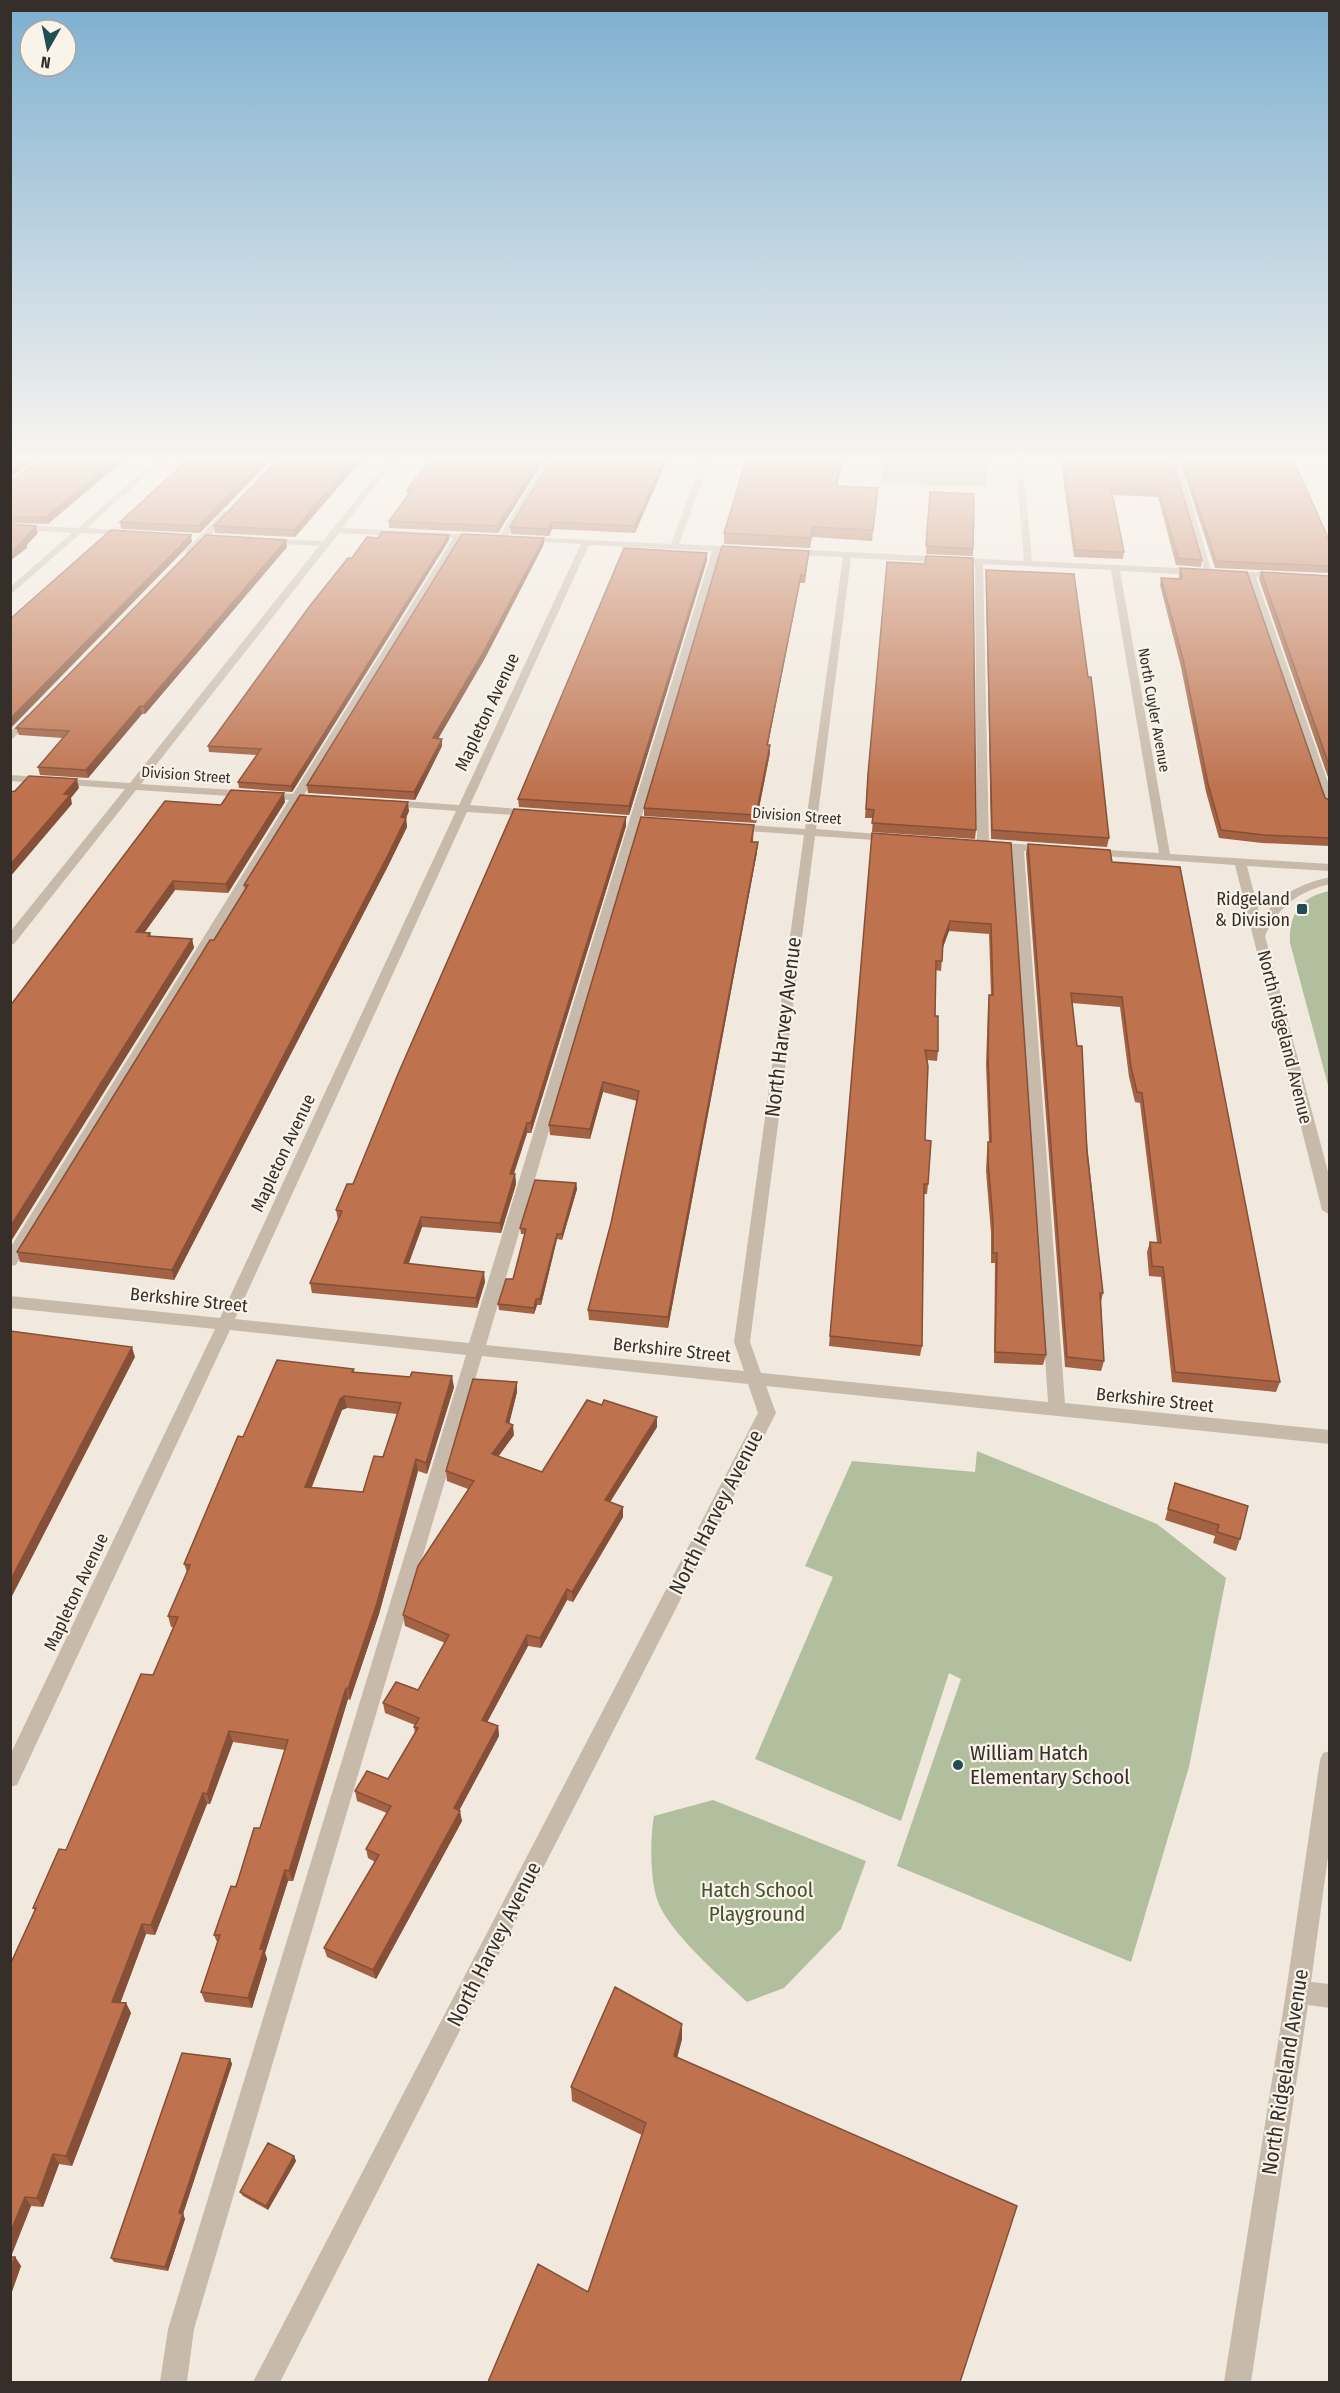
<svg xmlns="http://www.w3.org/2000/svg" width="1340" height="2393" font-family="'Fira Sans Condensed',sans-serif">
	<rect width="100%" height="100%" fill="#f1e9de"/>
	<path fill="#b2bf9e" d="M 883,455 L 986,455 L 987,487 L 881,483 Z
		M 1329,891 L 1330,891 L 1329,1089 L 1290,943 C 1289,914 1300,897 1329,891 Z
		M 977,1451 L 1157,1524 L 1226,1578 L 1189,1767 L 1131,1962 L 897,1866 L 961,1679 L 949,1673 L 901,1821 L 755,1759 L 833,1577 L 805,1566 L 852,1461 L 975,1472 Z
		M 713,1800 L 866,1861 L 841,1929 L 784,1988 L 747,2002 C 722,1978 667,1931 657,1899 C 650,1877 650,1839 654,1816 Z"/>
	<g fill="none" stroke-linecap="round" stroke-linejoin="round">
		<path fill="#c8baaa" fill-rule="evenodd" d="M 161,455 L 169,455 L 87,528 L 127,531 L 130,531 L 130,535 L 81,533 L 10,595 L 10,587 L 72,533 L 10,529 L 10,525 L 78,528 Z
			M 392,455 L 400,455 L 342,528 L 480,535 L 484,537 L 480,539 L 461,539 L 304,795 L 318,796 L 323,799 L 318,802 L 300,801 L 16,1265 L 10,1266 L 10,1248 L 289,800 L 136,790 L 14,944 L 10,945 L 10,932 L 125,789 L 10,781 L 10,775 L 130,783 L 319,546 L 268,543 L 265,543 L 265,539 L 323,541 ZM 339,533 L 453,538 L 293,794 L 141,784 Z
			M 549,455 L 556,455 L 506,538 L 499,540 L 498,538 Z
			M 704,455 L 712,455 L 679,544 L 717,546 L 730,549 L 720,551 L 486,1345 L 744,1371 L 734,1342 L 804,835 L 734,830 L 728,827 L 734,824 L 805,829 L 843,557 L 789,555 L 785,552 L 789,549 L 1024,561 L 1015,455 L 1022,455 L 1032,561 L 1199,569 L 1203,572 L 1199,575 L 1120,571 L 1170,854 L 1330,864 L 1330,871 L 1247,866 L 1261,920 C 1277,894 1301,884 1330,877 L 1330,884 C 1299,891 1278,907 1265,936 L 1330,1179 L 1330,1215 L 1322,1210 L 1235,865 L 1090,855 L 1084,852 L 1090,849 L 1159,853 L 1111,570 L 983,564 L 989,842 L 1048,846 L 1054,849 L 1048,852 L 1024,851 L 1065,1403 L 1330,1430 L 1330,1444 L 766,1386 L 776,1413 L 280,2382 L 253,2382 L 758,1413 L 748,1384 L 482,1356 L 194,2329 L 187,2382 L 160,2382 L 168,2329 L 466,1355 L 230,1330 L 17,1785 L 10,1787 L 10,1755 L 215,1329 L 10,1308 L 10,1296 L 220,1318 L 456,811 L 390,806 L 385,803 L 390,800 L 459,805 L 581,544 L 525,541 L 521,539 L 525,537 L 671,544 ZM 589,545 L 712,551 L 469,1343 L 235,1319 L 467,812 L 530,816 L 536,813 L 530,810 L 470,805 ZM 851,558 L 975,564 L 977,844 L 983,847 L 1012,850 L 1048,1402 L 761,1373 L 750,1342 L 815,836 L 890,841 L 896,838 L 890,835 L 816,829 Z
			M 1171,455 L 1178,455 L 1212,574 L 1205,572 Z
			M 224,511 L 231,513 L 192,554 L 186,554 L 186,550 Z
			M 1226,571 L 1280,573 L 1284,576 L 1280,579 L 1256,577 L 1330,788 L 1330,808 L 1325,805 L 1247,577 L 1226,575 Z
			M 27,715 L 36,717 L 10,741 L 10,732 Z
			M 1330,1751 L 1330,1842 L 1311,1982 L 1330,1984 L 1330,2008 L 1308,2005 L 1251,2382 L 1224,2382 L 1286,1992 L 1320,1760 L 1323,1753 Z"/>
	</g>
	<path fill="#a36243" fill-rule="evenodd" d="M 47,455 L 48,524 L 10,523 L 10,481 Z
		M 193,455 L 200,533 L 121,529 L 120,522 Z
		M 366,455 L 295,537 L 215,533 L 214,526 Z
		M 547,455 L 498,533 L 389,528 L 389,521 L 408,496 L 407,490 Z
		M 669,455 L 635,533 L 552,529 L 549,536 L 511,534 L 510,527 Z
		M 745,455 L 844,455 L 837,486 L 877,498 L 872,541 L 812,537 L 810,548 L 724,544 L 724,533 L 744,468 L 744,458 Z
		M 1060,455 L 1171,455 L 1202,560 L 1201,567 L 1176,565 L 1158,497 L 1112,495 L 1124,552 L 1123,559 L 1074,557 Z
		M 1178,455 L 1291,455 L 1329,540 L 1329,573 L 1215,568 Z
		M 930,492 L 973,549 L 973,556 L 926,554 Z
		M 449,535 L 449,540 L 292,792 L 239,788 L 238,782 L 257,755 L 209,752 L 208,746 L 352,558 L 378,538 Z
		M 286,540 L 287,547 L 145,714 L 142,714 L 88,778 L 40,775 L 38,767 L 63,738 L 19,735 L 16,728 Z
		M 544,544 L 485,658 L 438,738 L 442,746 L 415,800 L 308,793 L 307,785 Z
		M 808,558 L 805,583 L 800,583 L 768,745 L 770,753 L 756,823 L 644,816 L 644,808 Z
		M 707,560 L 629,815 L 519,807 L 518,799 Z
		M 1180,568 L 1325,798 L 1329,800 L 1329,846 L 1262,843 L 1219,838 L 1206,792 L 1181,667 L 1160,585 L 1161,578 L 1179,579 L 1179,575 Z
		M 986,570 L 1109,838 L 1107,847 L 991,839 L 986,577 Z
		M 1261,572 L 1329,576 L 1329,780 L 1259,579 Z
		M 868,774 L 976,830 L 975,839 L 872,832 L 873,818 L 865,818 Z
		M 285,802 L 228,893 L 175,890 L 145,932 L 150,933 L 151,936 L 192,939 L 194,948 L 10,1006 L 221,805 Z
		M 409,811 L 406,818 L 407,827 L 388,866 L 174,1280 L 20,1262 L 17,1252 L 245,890 L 244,885 Z
		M 626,817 L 626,826 L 531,1133 L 527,1133 L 514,1174 L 515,1174 L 516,1184 L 501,1233 L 422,1227 L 409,1263 L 485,1282 L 477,1308 L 312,1293 L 310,1283 L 338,1220 L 336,1210 L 353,1184 Z
		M 754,825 L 753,842 L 757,852 L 668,1328 L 589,1320 L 588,1310 L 611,1223 L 637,1101 L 603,1092 L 590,1139 L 550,1135 L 549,1125 Z
		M 872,833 L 1011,843 L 1046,1355 L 1043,1365 L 994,1363 L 995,1263 L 991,1263 L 991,1233 L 986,1171 L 987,1152 L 988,1142 L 989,1142 L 986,1065 L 988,1005 L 989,995 L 991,995 L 989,934 L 949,931 L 943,947 L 941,971 L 935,970 L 935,1016 L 938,1051 L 937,1061 L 927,1060 L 925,1140 L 928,1184 L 927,1194 L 924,1194 L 922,1346 L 920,1356 L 829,1346 Z
		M 1028,844 L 1112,862 L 1280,1382 L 1276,1392 L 1172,1382 L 1161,1277 L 1149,1276 L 1147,1252 L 1150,1242 L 1157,1242 L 1140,1103 L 1135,1102 L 1129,1077 L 1120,1007 L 1072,1003 L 1103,1293 L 1101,1302 L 1104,1361 L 1101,1371 L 1065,1367 L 1026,853 Z
		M 576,1183 L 577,1189 L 562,1240 L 557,1239 L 541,1305 L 537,1305 L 534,1314 L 499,1310 L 498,1304 L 513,1279 L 525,1234 L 521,1234 L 520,1228 Z
		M 354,1369 L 354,1373 L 454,1387 L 427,1474 L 418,1471 L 379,1614 L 350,1700 L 348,1699 L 293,1881 L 288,1881 L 265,1953 L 267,1959 L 252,2008 L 205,2002 L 201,1992 L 217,1942 L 214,1935 L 260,1828 L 285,1750 L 233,1742 L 210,1804 L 207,1804 L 155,1935 L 146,1934 L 120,2003 L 126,2003 L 131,2013 L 72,2166 L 59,2164 L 43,2207 L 31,2206 L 11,2257 L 15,2257 L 21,2266 L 10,2297 L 10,1965 L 35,1911 L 33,1908 L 66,1850 L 153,1675 L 173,1627 L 171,1627 L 168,1616 L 187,1572 L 184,1564 L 243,1437 ZM 347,1408 L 397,1414 L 383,1457 L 363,1492 L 312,1487 L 342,1410 Z
		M 517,1382 L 517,1392 L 509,1424 L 514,1435 L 498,1456 L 542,1472 L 657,1427 L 610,1502 L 623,1517 L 573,1602 L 567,1600 L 541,1648 L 528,1646 L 487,1722 L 498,1726 L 499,1736 L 459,1811 L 462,1821 L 376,1979 L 327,1957 L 324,1948 L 375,1862 L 368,1858 L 366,1849 L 387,1813 L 357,1801 L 355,1791 L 388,1779 L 415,1734 L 414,1727 L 415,1725 L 385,1713 L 383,1703 L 418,1690 L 445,1643 L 405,1626 L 403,1615 L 468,1489 L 447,1481 L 446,1471 Z
		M 1175,1483 L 1240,1539 L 1236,1551 L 1213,1543 L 1215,1536 L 1165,1520 Z
		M 682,2024 L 682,2039 L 677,2057 L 642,2135 L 572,2101 L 571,2087 Z
		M 230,2059 L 232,2064 L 183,2214 L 185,2219 L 168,2271 L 114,2262 L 111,2258 Z
		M 294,2156 L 296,2161 L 268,2210 L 243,2196 L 240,2192 Z"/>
	<path fill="#855037" d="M 31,455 L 42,455 L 10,478 L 10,470 Z
		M 121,455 L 130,455 L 48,524 L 46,517 Z
		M 269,455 L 276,455 L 200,533 L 199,526 Z
		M 359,455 L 366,455 L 295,537 L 294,530 Z
		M 542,455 L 547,455 L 498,533 L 497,526 Z
		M 666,455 L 669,455 L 635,533 L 635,526 Z
		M 842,455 L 844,455 L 835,496 L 836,486 Z
		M 552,522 L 552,529 L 549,536 L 548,529 Z
		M 36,526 L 38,533 L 27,545 L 27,548 L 10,561 L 10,553 Z
		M 813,527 L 812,537 L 810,548 L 811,538 Z
		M 191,535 L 192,542 L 10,729 L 10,719 Z
		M 449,535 L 449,540 L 292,792 L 291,786 Z
		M 544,538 L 544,544 L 485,658 L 434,746 L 433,738 Z
		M 286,540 L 287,547 L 145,714 L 144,706 Z
		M 707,553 L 707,560 L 629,815 L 629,806 Z
		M 801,575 L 800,583 L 766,753 L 767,745 Z
		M 140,706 L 142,714 L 88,778 L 86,770 Z
		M 442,739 L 442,746 L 415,800 L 414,792 Z
		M 770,745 L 770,753 L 756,823 L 756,815 Z
		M 77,779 L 79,788 L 71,798 L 72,804 L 10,877 L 10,865 L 64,794 Z
		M 284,793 L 285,802 L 228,893 L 226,884 Z
		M 408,802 L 409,811 L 402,826 L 401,817 Z
		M 626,817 L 626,826 L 531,1133 L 531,1123 Z
		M 406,818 L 407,827 L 388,866 L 174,1280 L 172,1270 Z
		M 758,842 L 757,852 L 668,1328 L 668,1317 Z
		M 173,881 L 175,890 L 138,941 L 136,932 Z
		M 950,921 L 949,931 L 942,950 L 943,941 Z
		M 192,939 L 194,948 L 10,1243 L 10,1227 Z
		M 603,1082 L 603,1092 L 590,1139 L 590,1129 Z
		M 527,1123 L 527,1133 L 510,1184 L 510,1174 Z
		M 515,1174 L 516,1184 L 501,1233 L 500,1223 Z
		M 576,1183 L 577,1189 L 562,1240 L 562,1234 Z
		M 421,1217 L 422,1227 L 405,1273 L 404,1263 Z
		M 557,1234 L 557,1239 L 541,1305 L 540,1299 Z
		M 484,1272 L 485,1282 L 477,1308 L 476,1298 Z
		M 536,1299 L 537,1305 L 534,1314 L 534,1308 Z
		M 132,1347 L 135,1357 L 10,1600 L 10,1581 Z
		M 452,1376 L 454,1387 L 427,1474 L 426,1463 Z
		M 517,1382 L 517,1392 L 507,1432 L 506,1422 Z
		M 344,1396 L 347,1408 L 342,1410 L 307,1498 L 305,1487 L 340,1399 Z
		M 657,1417 L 657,1427 L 605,1510 L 605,1500 Z
		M 513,1425 L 514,1435 L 493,1464 L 492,1454 Z
		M 416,1459 L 418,1471 L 379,1614 L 350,1700 L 348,1689 Z
		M 623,1507 L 623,1517 L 573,1602 L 572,1592 Z
		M 567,1589 L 567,1600 L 541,1648 L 540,1638 Z
		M 527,1635 L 528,1646 L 483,1730 L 482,1720 Z
		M 346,1688 L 348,1699 L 293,1881 L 289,1871 Z
		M 498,1726 L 499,1736 L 455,1818 L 454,1808 Z
		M 229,1731 L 233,1742 L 210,1804 L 207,1794 Z
		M 203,1793 L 207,1804 L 155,1935 L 151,1925 Z
		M 460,1811 L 462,1821 L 376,1979 L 373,1970 Z
		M 285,1870 L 288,1881 L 265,1953 L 267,1959 L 252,2008 L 248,1998 L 260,1949 Z
		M 142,1924 L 146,1934 L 117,2012 L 112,2002 Z
		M 126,2003 L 131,2013 L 72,2166 L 66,2156 Z
		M 682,2024 L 682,2039 L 674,2070 L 674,2056 Z
		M 230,2059 L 232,2064 L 183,2214 L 185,2219 L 168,2271 L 165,2267 L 179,2213 Z
		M 53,2154 L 59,2164 L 43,2207 L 37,2198 Z
		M 294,2156 L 296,2161 L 268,2210 L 266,2206 Z
		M 25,2197 L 31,2206 L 10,2258 L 10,2233 Z
		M 15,2257 L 21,2266 L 10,2297 L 10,2270 Z"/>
	<path fill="#be724e" stroke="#855037" stroke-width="1.5" fill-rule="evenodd" d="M 10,455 L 31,455 L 10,470 Z
		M 47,455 L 121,455 L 46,517 L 10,517 L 10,481 Z
		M 193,455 L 269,455 L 199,526 L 120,522 Z
		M 282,455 L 359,455 L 294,530 L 214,526 Z
		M 434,455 L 542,455 L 497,526 L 389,521 L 412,490 L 407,490 Z
		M 554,455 L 666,455 L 635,526 L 552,522 L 548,529 L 510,527 Z
		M 745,455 L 842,455 L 836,486 L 878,488 L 873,530 L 813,527 L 811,538 L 724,533 L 747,458 L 744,458 Z
		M 1062,455 L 1171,455 L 1202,560 L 1178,558 L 1159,490 L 1111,488 L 1124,552 L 1075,550 Z
		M 1181,455 L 1291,455 L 1329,540 L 1329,566 L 1216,561 Z
		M 930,492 L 974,494 L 973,549 L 926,546 Z
		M 10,524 L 36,526 L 23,540 L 25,540 L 10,553 Z
		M 111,530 L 191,535 L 10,719 L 10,619 Z
		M 382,532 L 449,535 L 291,786 L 238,782 L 261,749 L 208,746 L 309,607 L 348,558 L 352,558 L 367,537 L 378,538 Z
		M 462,534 L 544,538 L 484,651 L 433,738 L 442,739 L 414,792 L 307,785 Z
		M 206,535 L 286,540 L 144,706 L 140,706 L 86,770 L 38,767 L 69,731 L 16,728 Z
		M 722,546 L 809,551 L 805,576 L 801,575 L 767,745 L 770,745 L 756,815 L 644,808 Z
		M 624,548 L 707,553 L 629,806 L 518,799 Z
		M 926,556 L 973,558 L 976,830 L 872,823 L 874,810 L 866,809 L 868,774 L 887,562 L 925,564 Z
		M 1180,568 L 1247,572 L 1325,798 L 1329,800 L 1329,838 L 1264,835 L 1221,830 L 1208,784 L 1183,659 L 1161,578 L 1182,579 Z
		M 986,570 L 1074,574 L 1088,677 L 1091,677 L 1095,709 L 1109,838 L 992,830 Z
		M 1261,572 L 1329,576 L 1329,765 Z
		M 29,776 L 77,779 L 64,794 L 70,795 L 10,865 L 10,792 L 15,791 Z
		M 231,790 L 284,793 L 226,884 L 173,881 L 136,932 L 150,933 L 148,936 L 192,939 L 10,1227 L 10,1006 L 165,801 L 221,805 Z
		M 300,795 L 408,802 L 401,817 L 406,818 L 387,857 L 172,1270 L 17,1252 L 210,940 L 214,940 L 248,885 L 244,885 Z
		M 514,809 L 626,817 L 531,1123 L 527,1123 L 510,1174 L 515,1174 L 500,1223 L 421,1217 L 404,1263 L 484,1272 L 476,1298 L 310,1283 L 342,1211 L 336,1210 L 347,1184 L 353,1184 L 398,1074 Z
		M 641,817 L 754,825 L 751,842 L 758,842 L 668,1317 L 588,1310 L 611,1223 L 639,1091 L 603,1082 L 590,1129 L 549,1125 Z
		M 872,833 L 1011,843 L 1046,1355 L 995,1352 L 997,1253 L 993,1253 L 993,1222 L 988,1161 L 988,1142 L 991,1142 L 988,1056 L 989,995 L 993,995 L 991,924 L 950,921 L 943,941 L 942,961 L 936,961 L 935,1016 L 938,1016 L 938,1051 L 925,1050 L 928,1066 L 925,1140 L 931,1141 L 928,1184 L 924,1184 L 922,1346 L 830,1336 Z
		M 1028,844 L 1110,850 L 1112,862 L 1180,867 L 1280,1382 L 1175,1372 L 1163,1267 L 1152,1266 L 1150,1242 L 1161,1243 L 1142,1093 L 1137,1092 L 1131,1067 L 1122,997 L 1071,993 L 1077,1046 L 1082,1046 L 1087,1152 L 1103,1293 L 1100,1293 L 1104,1361 L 1067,1357 Z
		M 535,1180 L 576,1183 L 562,1234 L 557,1234 L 540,1299 L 536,1299 L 534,1308 L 498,1304 L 506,1279 L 513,1279 L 526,1229 L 520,1228 Z
		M 10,1331 L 132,1347 L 10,1581 Z
		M 277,1360 L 354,1369 L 352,1372 L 410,1377 L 412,1372 L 452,1376 L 426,1463 L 416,1459 L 377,1603 L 348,1689 L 346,1688 L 289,1871 L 285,1870 L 260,1949 L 264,1949 L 248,1998 L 201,1992 L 220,1935 L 214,1935 L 231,1886 L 236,1887 L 254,1828 L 260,1828 L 288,1740 L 229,1731 L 207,1794 L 203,1793 L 151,1925 L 142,1924 L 112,2002 L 126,2003 L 66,2156 L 53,2154 L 37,2198 L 25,2197 L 10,2233 L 10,1965 L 36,1908 L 33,1908 L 59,1849 L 66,1850 L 141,1674 L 153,1675 L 178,1617 L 168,1616 L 190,1565 L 184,1564 L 238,1436 L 243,1437 ZM 344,1396 L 401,1403 L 383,1457 L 374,1456 L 363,1492 L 305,1487 L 340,1399 Z
		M 473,1379 L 517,1382 L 506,1422 L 513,1425 L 492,1454 L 542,1472 L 587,1400 L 602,1405 L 604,1400 L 657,1417 L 605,1500 L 623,1507 L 572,1592 L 567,1589 L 540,1638 L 527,1635 L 482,1720 L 498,1726 L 454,1808 L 460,1811 L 373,1970 L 324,1948 L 379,1855 L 366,1849 L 391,1806 L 355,1791 L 367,1771 L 388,1779 L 418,1728 L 414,1727 L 419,1718 L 383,1703 L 396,1682 L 418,1690 L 449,1635 L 403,1615 L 418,1566 L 474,1481 L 446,1471 Z
		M 1175,1483 L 1248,1506 L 1240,1539 L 1217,1532 L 1219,1525 L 1168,1509 Z
		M 615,1987 L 682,2024 L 674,2056 L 1017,2206 L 960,2382 L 488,2382 L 538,2264 L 588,2292 L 646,2123 L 571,2087 Z
		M 182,2053 L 230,2059 L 179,2213 L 183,2214 L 165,2267 L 111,2258 Z
		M 268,2143 L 294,2156 L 266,2206 L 240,2192 Z
		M 10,2257 L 15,2257 L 10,2270 Z"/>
	<linearGradient id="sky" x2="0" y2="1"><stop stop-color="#7dafd0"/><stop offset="0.58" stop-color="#f9f5f0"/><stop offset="1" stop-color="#f9f5f0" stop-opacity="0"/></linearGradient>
	<rect width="1340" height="790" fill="url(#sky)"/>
	<g fill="#214e55" stroke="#f9f3ea" stroke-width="2">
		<rect x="1296" y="903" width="12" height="12" rx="3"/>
		<circle cx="958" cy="1765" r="6"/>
	</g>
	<g text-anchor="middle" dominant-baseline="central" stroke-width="4.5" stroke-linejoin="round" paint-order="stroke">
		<g font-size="15" fill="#362e29" stroke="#f9f3ea">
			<text transform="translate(1154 710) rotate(80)">North Cuyler Avenue</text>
			<text transform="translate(186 775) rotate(4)">Division Street</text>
			<text transform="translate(797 816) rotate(4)">Division Street</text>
		</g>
		<g font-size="18" fill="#362e29" stroke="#f9f3ea">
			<text transform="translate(487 712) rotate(-65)">Mapleton Avenue</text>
			<text transform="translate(1285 1037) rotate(76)">North Ridgeland Avenue</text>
			<text transform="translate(283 1153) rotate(-65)">Mapleton Avenue</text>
			<text transform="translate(189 1300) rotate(6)">Berkshire Street</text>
			<text transform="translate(672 1350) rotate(6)">Berkshire Street</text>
			<text transform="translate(1155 1400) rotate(6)">Berkshire Street</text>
			<text transform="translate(76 1592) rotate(-65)">Mapleton Avenue</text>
		</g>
		<g font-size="18" fill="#362e29" stroke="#f9f3ea" text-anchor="end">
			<text x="1290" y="899">Ridgeland<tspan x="1290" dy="21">&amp; Division</tspan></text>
		</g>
		<g font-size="21" fill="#362e29" stroke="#f9f3ea">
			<text transform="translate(783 1027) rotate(-83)">North Harvey Avenue</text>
			<text transform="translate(716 1512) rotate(-63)">North Harvey Avenue</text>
			<text transform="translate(494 1944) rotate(-63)">North Harvey Avenue</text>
			<text transform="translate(1285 2072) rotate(-81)">North Ridgeland Avenue</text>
		</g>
		<g font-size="21" fill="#362e29" stroke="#f9f3ea" text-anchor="start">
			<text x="970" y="1753">William Hatch<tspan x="970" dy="24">Elementary School</tspan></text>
		</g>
		<g font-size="21" fill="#43532e" stroke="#f9f3ea">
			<text x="757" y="1890">Hatch School<tspan x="757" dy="24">Playground</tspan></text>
		</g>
	</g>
	<rect width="1340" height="2393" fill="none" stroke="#362e29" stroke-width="24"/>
	<g transform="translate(48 48) rotate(189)"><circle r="28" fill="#f9f3ea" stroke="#aba49d" stroke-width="1.5"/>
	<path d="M0-4.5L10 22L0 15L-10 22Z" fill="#214e55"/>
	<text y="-9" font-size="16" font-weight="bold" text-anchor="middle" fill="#362e29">N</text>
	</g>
</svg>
